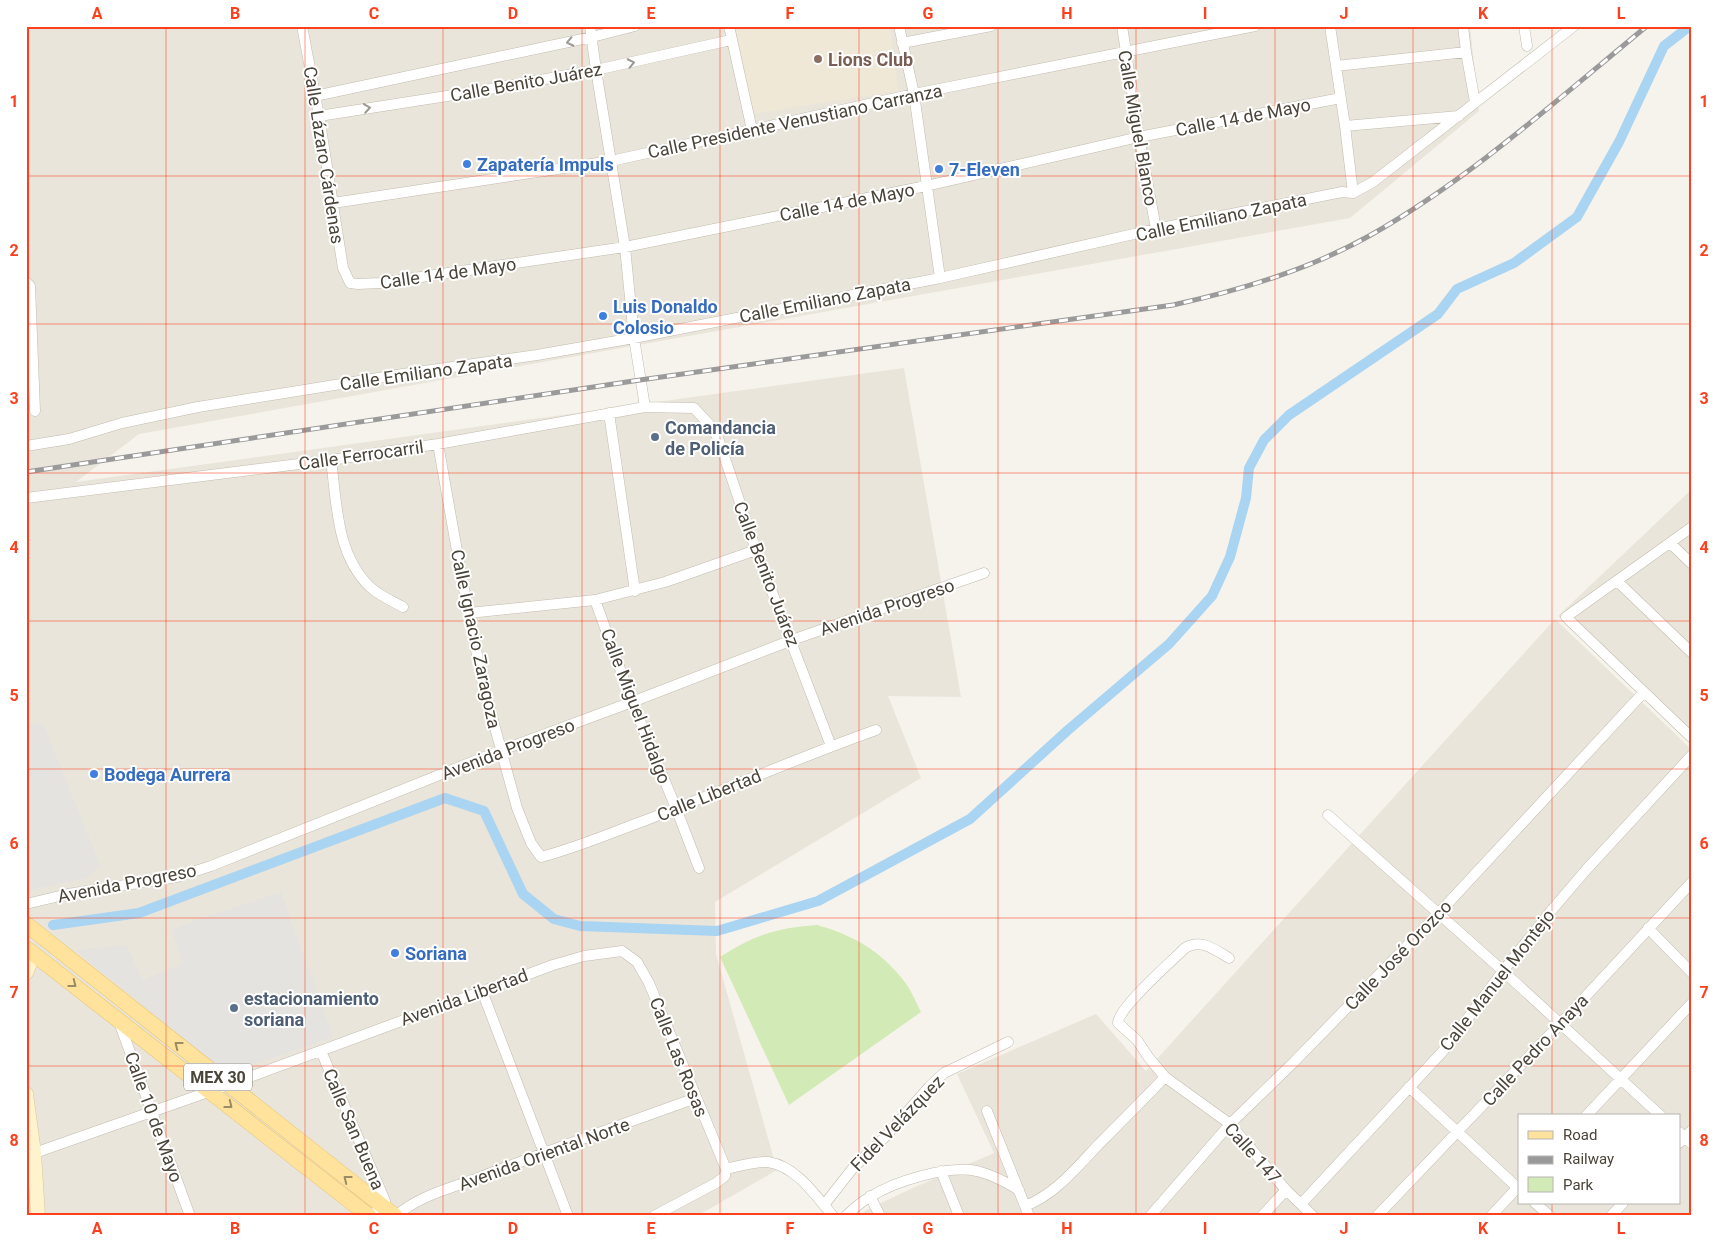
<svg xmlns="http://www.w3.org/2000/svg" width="1718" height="1242" font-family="Roboto,sans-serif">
	<rect width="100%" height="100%" fill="#f6f3ec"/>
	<path fill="#eae5da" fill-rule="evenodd" d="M 26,26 L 1470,26 L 1479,111 L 1350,218 L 139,434 L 76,482 L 904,368 L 961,697 L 888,696 L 921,778 L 715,902 L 716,954 L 777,1170 L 697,1216 L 26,1216 L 26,958 L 37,949 L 26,940 Z
		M 1692,489 L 1692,745 L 1558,616 Z
		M 1555,619 L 1692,750 L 1692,1216 L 860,1216 L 866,1210 L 915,1187 L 994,1153 L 957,1074 L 1096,1014 L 1146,1071 ZM 1519,1116 L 1679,1116 L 1679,1203 L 1519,1203 Z"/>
	<path fill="#efe8d6" d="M 736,26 L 890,26 L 898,91 L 751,114 Z"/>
	<path fill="#d2eab5" d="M 817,925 C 853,935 881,951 904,981 C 911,990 916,1002 921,1012 L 789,1105 L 720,957 C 755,935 775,928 817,925 Z"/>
	<path fill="#e5e3e0" d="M 43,723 L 100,865 L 87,878 L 26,891 L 26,724 Z
		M 281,892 L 333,1037 L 226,1074 L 75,950 L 126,945 L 143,980 L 182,964 L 172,930 L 201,918 Z"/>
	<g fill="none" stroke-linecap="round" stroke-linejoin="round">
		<path stroke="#a9d4f2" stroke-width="10" d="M 53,925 L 139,913 L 445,798 L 484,811 L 523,894 L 554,919 L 580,926 L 717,931 L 818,901 L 970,819 L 1068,730 L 1169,644 L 1212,596 L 1230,557 L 1246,498 L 1249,468 L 1264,440 L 1289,415 L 1438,314 L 1457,289 L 1514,263 L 1577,217 L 1619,142 L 1664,46 L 1690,26"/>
		<defs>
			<path id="street" d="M 302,26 L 319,116 L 343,268 L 350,283 L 358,284 L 380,283 L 625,247 L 926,186 L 1139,137 L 1341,98
				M 590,26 L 596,70 L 625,247 L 634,338 L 645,407
				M 729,26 L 752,130
				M 899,26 L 914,94 L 940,278
				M 1122,26 L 1139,137 L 1156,229
				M 1330,26 L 1345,126 L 1353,193
				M 1463,26 L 1466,52 L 1475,102
				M 1524,26 L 1527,46
				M 902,43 L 991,26
				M 1336,66 L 1466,52
				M 315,96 L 592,37 L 635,26
				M 319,116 L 479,91 L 596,70 L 731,40
				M 1345,126 L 1459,116
				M 333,203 L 611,161 L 914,94 L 1255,26
				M 26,282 L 30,286 L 35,411
				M 609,413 L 635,591
				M 438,444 L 462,579 L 482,680 L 517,808 L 531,843 L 541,857 C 575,848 608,834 641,822 C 720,792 797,758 876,730
				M 26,446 L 69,439 L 122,423 L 198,407 L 403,374 L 537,355 L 634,338 L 940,278 L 1156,229 L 1342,192 L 1353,193 L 1373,182 L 1574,26
				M 331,460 C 337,504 336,554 370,587 C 380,596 392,601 403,607
				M 26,498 L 331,460 L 438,444 L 645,407 L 694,408 L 709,424 L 718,438 L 756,550 L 831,746
				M 1692,527 L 1566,617 L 1692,738
				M 1670,543 L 1692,564
				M 1617,581 L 1692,653
				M 595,600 L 632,702 L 676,808 L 699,868
				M 469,613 L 595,600 L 665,582 L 756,550
				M 1328,815 L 1503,971 L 1661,1116
				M 26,904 L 68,894 L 177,877 L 211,866 L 502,750 L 632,702 L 792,640 L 984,573
				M 1648,928 L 1692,973
				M 1229,958 C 1215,950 1201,938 1185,948 C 1172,961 1118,1008 1118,1023 L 1137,1040 L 1149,1058 L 1165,1077 L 1230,1124 L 1286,1190 L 1313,1216
				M 482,991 L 568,1216
				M 119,1022 L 190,1216
				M 321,1051 L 385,1201 L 385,1209 L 367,1216
				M 1409,1087 L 1519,1189
				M 987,1111 L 1029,1216
				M 1586,1116 L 1692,1003
				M 1679,1132 L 1692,1144
				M 1679,1143 L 1692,1130
				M 26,1156 L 228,1085 L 553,965 L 584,956 L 622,951 L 637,962 L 649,983 L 726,1169
				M 726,1169 C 739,1166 755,1161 768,1162 C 796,1166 816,1196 833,1216
				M 941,1171 L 959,1216
				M 870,1196 L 880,1216
				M 1535,1203 L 1550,1216
				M 1301,1204 L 1444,1050 L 1503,971 L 1551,911 L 1586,870 L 1692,755
				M 824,1205 L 853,1168 L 886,1136 L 929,1087 L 944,1073 L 1008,1042
				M 1025,1206 C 1056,1194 1077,1167 1099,1144 C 1121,1122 1143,1100 1165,1077
				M 396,1216 C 418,1196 451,1188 478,1178 C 550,1150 623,1124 696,1098
				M 654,1216 L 716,1183 L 725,1176 L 726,1169
				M 846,1216 C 853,1209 861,1202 870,1197 C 895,1181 948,1165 977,1171 C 993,1175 1006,1182 1019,1190
				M 1150,1216 L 1230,1124 L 1294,1062 L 1438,914 L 1644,692
				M 1262,1216 L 1286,1190
				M 1377,1216 L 1561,1023 L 1692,882
				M 1491,1216 L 1519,1186
				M 1611,1216 L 1623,1203"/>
			<path id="secondary" d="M 26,973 L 34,954
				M 26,1094 L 34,1153 L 38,1216"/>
			<path id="primary" d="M 26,924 L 395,1216
				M 26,948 L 369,1216"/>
		</defs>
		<use href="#street" stroke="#c2bbae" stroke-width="11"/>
		<use href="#secondary" stroke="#d6c79b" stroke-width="15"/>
		<use href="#primary" stroke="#e6c16a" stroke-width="16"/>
		<use href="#street" stroke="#fff" stroke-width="10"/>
		<use href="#secondary" stroke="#fff3cd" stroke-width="14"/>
		<use href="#primary" stroke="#ffe39c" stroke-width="15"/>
		<defs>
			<path id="rail" d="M 26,472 L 640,380 L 1173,305 C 1241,290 1308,270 1369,236 C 1470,179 1558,99 1647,26"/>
		</defs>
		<use href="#rail" stroke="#9a9a9a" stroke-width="5"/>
		<use href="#rail" stroke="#fff" stroke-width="3" stroke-dasharray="9" stroke-linecap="butt"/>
	</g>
	<defs><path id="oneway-chevron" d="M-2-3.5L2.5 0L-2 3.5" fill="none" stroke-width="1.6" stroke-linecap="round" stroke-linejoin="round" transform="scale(1.25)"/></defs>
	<g stroke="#9c9892">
		<use href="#oneway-chevron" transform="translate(570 42) rotate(168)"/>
		<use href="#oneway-chevron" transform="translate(631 63) rotate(-12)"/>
		<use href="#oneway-chevron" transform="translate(367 108) rotate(-9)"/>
	</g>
	<g stroke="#9c8c66">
		<use href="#oneway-chevron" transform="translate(73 984) rotate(38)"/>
		<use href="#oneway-chevron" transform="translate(178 1045) rotate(-142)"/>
		<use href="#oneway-chevron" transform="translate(229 1105) rotate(38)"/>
		<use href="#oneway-chevron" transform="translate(347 1179) rotate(-142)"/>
	</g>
	<path fill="none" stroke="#fc3f1d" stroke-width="1" stroke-opacity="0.55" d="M 166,26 L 166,1216M 305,26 L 305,1216M 443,26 L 443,1216M 582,26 L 582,1216M 720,26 L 720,1216M 859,26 L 859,1216M 998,26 L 998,1216M 1136,26 L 1136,1216M 1275,26 L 1275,1216M 1413,26 L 1413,1216M 1552,26 L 1552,1116M 26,176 L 1692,176M 26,324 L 1692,324M 26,473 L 1692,473M 26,621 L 1692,621M 26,769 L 1692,769M 26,918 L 1692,918M 26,1066 L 1692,1066M 1552,1203 L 1552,1216"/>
	<circle fill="#8d6e63" stroke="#fff" stroke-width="2" cx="818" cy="59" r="5"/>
	<g fill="#3f7fe0" stroke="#fff" stroke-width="2">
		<circle cx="467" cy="164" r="5"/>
		<circle cx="939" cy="169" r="5"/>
		<circle cx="603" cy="316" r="5"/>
		<circle cx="94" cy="774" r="5"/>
		<circle cx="395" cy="953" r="5"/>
	</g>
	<g fill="#5c6f8a" stroke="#fff" stroke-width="2">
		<circle cx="655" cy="437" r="5"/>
		<circle cx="234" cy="1008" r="5"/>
	</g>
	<g text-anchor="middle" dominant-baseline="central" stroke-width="4" stroke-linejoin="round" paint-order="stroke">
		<rect fill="#fff" stroke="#817c74" stroke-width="1" x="184" y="1063.5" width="68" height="27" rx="4"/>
		<g font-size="16" font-weight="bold" fill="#4b4439">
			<text x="218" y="1077">MEX 30</text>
		</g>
		<g font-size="18" font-weight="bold" fill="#785e54" stroke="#fff" text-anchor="start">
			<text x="828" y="59">Lions Club</text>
		</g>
		<g font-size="18" fill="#4b4439" stroke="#fff">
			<text transform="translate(526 82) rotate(-10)">Calle Benito Juárez</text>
			<text transform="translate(1243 117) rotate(-11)">Calle 14 de Mayo</text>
			<text transform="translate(795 121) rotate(-12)">Calle Presidente Venustiano Carranza</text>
			<text transform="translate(1138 128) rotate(80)">Calle Miguel Blanco</text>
			<text transform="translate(324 155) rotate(81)">Calle Lázaro Cárdenas</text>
			<text transform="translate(847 202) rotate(-11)">Calle 14 de Mayo</text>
			<text transform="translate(1221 217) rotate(-12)">Calle Emiliano Zapata</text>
			<text transform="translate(448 273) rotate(-8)">Calle 14 de Mayo</text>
			<text transform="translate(825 300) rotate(-11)">Calle Emiliano Zapata</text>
			<text transform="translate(426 372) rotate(-8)">Calle Emiliano Zapata</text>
			<text transform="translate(361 455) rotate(-8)">Calle Ferrocarril</text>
			<text transform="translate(767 574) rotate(69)">Calle Benito Juárez</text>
			<text transform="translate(887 607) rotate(-19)">Avenida Progreso</text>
			<text transform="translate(476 639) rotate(78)">Calle Ignacio Zaragoza</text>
			<text transform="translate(636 706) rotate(69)">Calle Miguel Hidalgo</text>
			<text transform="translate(508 749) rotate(-21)">Avenida Progreso</text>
			<text transform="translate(709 795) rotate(-22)">Calle Libertad</text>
			<text transform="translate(127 883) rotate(-11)">Avenida Progreso</text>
			<text transform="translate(1398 955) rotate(-46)">Calle José Orozco</text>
			<text transform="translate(1497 980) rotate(-52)">Calle Manuel Montejo</text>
			<text transform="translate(464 997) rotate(-20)">Avenida Libertad</text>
			<text transform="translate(1535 1050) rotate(-47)">Calle Pedro Anaya</text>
			<text transform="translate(679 1057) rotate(68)">Calle Las Rosas</text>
			<text transform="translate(154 1117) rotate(70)">Calle 10 de Mayo</text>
			<text transform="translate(897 1123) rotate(-46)">Fidel Velázquez</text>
			<text transform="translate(354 1129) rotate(67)">Calle San Buena</text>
			<text transform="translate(1253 1153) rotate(48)">Calle 147</text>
			<text transform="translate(544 1154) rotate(-20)">Avenida Oriental Norte</text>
		</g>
		<g font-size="18" font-weight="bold" fill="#366cbe" stroke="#fff" text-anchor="start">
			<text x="477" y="164">Zapatería Impuls</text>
			<text x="949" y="169">7-Eleven</text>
			<text x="613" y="306">Luis Donaldo<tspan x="613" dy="21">Colosio</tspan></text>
			<text x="104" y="774">Bodega Aurrera</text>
			<text x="405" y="953">Soriana</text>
		</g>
		<g font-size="18" font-weight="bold" fill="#4e5e75" stroke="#fff" text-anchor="start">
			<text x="665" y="427">Comandancia<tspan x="665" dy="21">de Policía</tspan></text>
			<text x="244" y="998">estacionamiento<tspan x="244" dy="21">soriana</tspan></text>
		</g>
	</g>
	<rect width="1718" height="1242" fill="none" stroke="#ffffff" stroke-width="55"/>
	<rect x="1518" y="1114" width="162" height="90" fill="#ffffff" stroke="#b7b4b0"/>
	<rect x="1528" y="1131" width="25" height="8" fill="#ffe39c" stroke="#b7b4b0"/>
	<text x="1563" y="1140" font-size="15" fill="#4b4439">Road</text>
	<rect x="1528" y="1156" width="25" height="8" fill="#9a9a9a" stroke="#b7b4b0"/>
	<text x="1563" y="1164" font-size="15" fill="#4b4439">Railway</text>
	<rect x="1528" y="1177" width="25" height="15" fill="#d2eab5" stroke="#b7b4b0"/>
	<text x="1563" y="1190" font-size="15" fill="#4b4439">Park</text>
	<rect x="28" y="28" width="1662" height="1186" fill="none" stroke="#fc3f1d" stroke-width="2"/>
	<g font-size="16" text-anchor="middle" font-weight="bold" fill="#fc3f1d">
		<text x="97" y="19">A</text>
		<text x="235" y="19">B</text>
		<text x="374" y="19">C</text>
		<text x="513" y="19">D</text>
		<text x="651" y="19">E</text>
		<text x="790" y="19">F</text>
		<text x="928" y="19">G</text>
		<text x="1067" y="19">H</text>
		<text x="1205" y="19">I</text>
		<text x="1344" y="19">J</text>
		<text x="1483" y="19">K</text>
		<text x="1621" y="19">L</text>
		<text x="14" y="107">1</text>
		<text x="1704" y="107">1</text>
		<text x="14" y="256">2</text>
		<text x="1704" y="256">2</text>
		<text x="14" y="404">3</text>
		<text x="1704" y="404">3</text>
		<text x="14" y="553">4</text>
		<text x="1704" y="553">4</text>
		<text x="14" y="701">5</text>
		<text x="1704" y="701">5</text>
		<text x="14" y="849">6</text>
		<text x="1704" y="849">6</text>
		<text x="14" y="998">7</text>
		<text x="1704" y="998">7</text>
		<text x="14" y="1146">8</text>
		<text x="1704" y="1146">8</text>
		<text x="97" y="1234">A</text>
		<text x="235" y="1234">B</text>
		<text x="374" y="1234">C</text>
		<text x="513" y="1234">D</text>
		<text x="651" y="1234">E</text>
		<text x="790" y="1234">F</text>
		<text x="928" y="1234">G</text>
		<text x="1067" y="1234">H</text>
		<text x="1205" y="1234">I</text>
		<text x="1344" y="1234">J</text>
		<text x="1483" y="1234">K</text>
		<text x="1621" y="1234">L</text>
	</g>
</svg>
